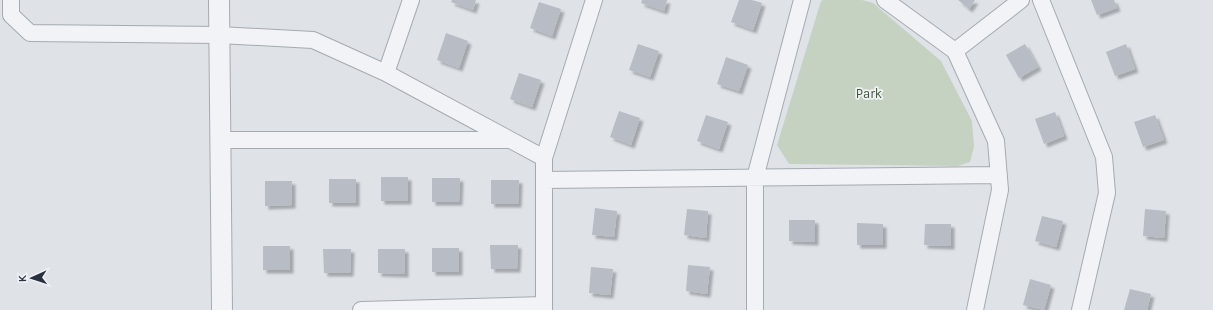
<svg xmlns="http://www.w3.org/2000/svg" width="1213" height="310" font-family="Karla,sans-serif">
	<defs>
		<filter id="shadow"><feDropShadow dx="3.5" dy="3.5" stdDeviation="1" flood-color="#0004"/></filter>
	</defs>
	<rect width="100%" height="100%" fill="#dfe3e8"/>
	<path fill="#c5d2c1" d="M 823,0 L 862,0 L 873,3 L 941,61 L 972,121 L 974,147 L 970,162 L 958,166 L 789,164 L 777,145 L 821,1 Z"/>
	<path fill="#b7bcc5" filter="url(#shadow)" d="M 452,0 L 476,0 L 473,10 L 451,2 Z
		M 642,0 L 667,0 L 664,11 L 641,3 Z
		M 739,0 L 752,0 L 762,3 L 753,30 L 731,22 Z
		M 958,0 L 975,0 L 969,9 Z
		M 1091,0 L 1114,0 L 1117,8 L 1097,15 Z
		M 539,2 L 561,9 L 552,36 L 530,28 Z
		M 446,33 L 468,41 L 459,68 L 437,60 Z
		M 638,44 L 659,51 L 650,77 L 629,70 Z
		M 1025,44 L 1038,67 L 1019,78 L 1006,55 Z
		M 1126,44 L 1135,69 L 1115,76 L 1106,52 Z
		M 726,57 L 748,65 L 739,91 L 717,84 Z
		M 519,73 L 541,80 L 532,107 L 510,99 Z
		M 619,111 L 640,118 L 631,145 L 610,137 Z
		M 1055,112 L 1064,136 L 1044,144 L 1035,119 Z
		M 706,115 L 728,122 L 719,149 L 697,141 Z
		M 1155,115 L 1164,140 L 1143,147 L 1134,122 Z
		M 381,177 L 408,177 L 408,201 L 381,201 Z
		M 432,178 L 460,178 L 459,202 L 432,202 Z
		M 329,179 L 356,179 L 356,203 L 329,203 Z
		M 491,180 L 519,180 L 518,204 L 491,204 Z
		M 265,181 L 292,181 L 292,205 L 265,206 Z
		M 595,208 L 617,211 L 614,237 L 592,235 Z
		M 687,209 L 708,211 L 706,238 L 684,235 Z
		M 1145,209 L 1166,211 L 1164,238 L 1143,236 Z
		M 1042,216 L 1063,221 L 1056,247 L 1035,241 Z
		M 789,220 L 815,220 L 815,242 L 789,241 Z
		M 857,223 L 883,224 L 883,245 L 857,245 Z
		M 925,224 L 951,224 L 951,246 L 924,245 Z
		M 490,245 L 518,245 L 517,269 L 491,269 Z
		M 263,246 L 290,246 L 290,270 L 263,270 Z
		M 432,248 L 459,248 L 459,272 L 432,272 Z
		M 323,249 L 351,249 L 350,273 L 324,273 Z
		M 378,249 L 405,249 L 405,274 L 378,273 Z
		M 688,265 L 710,267 L 707,294 L 686,291 Z
		M 591,267 L 613,269 L 610,295 L 589,293 Z
		M 1030,279 L 1051,285 L 1044,310 L 1023,305 Z
		M 1130,289 L 1151,294 L 1147,310 L 1124,310 Z"/>
	<g fill="none" stroke-linecap="round" stroke-linejoin="round">
		<defs>
			<path id="minor" d="M 11,0 L 11,15 L 30,33 L 219,35 L 313,40 L 386,73 L 544,158
				M 885,0 L 955,51 L 996,141 L 1000,190 L 975,310
				M 1041,0 L 1104,157 L 1107,193 L 1080,310
				M 955,51 L 1021,0
				M 386,73 L 411,0
				M 220,140 L 509,140
				M 544,180 L 999,175
				M 361,310 L 544,305
				M 544,310 L 544,158 L 594,0
				M 755,310 L 755,178 L 802,0"/>
			<path id="tertiary" d="M 219,0 L 222,310"/>
		</defs>
		<use href="#minor" stroke="#a5aab2" stroke-width="18"/>
		<use href="#tertiary" stroke="#a5aab2" stroke-width="22"/>
		<use href="#minor" stroke="#f2f3f7" stroke-width="16"/>
		<use href="#tertiary" stroke="#f2f3f7" stroke-width="20"/>
	</g>
	<g text-anchor="middle" dominant-baseline="central" stroke-width="3.5" stroke-linejoin="round" paint-order="stroke">
		<g font-size="13" fill="#3c5a37" stroke="#eff1f6">
			<text x="869" y="93">Park</text>
		</g>
	</g>
	<g transform="translate(32 278) rotate(267)" stroke="#eff1f6" stroke-width="3" paint-order="stroke">
	<path d="M0-3L7 15L0 10L-7 15Z" fill="#29303f"/>
	<text y="-6" font-size="11" font-weight="bold" text-anchor="middle" fill="#29303f">K</text>
	</g>
</svg>
